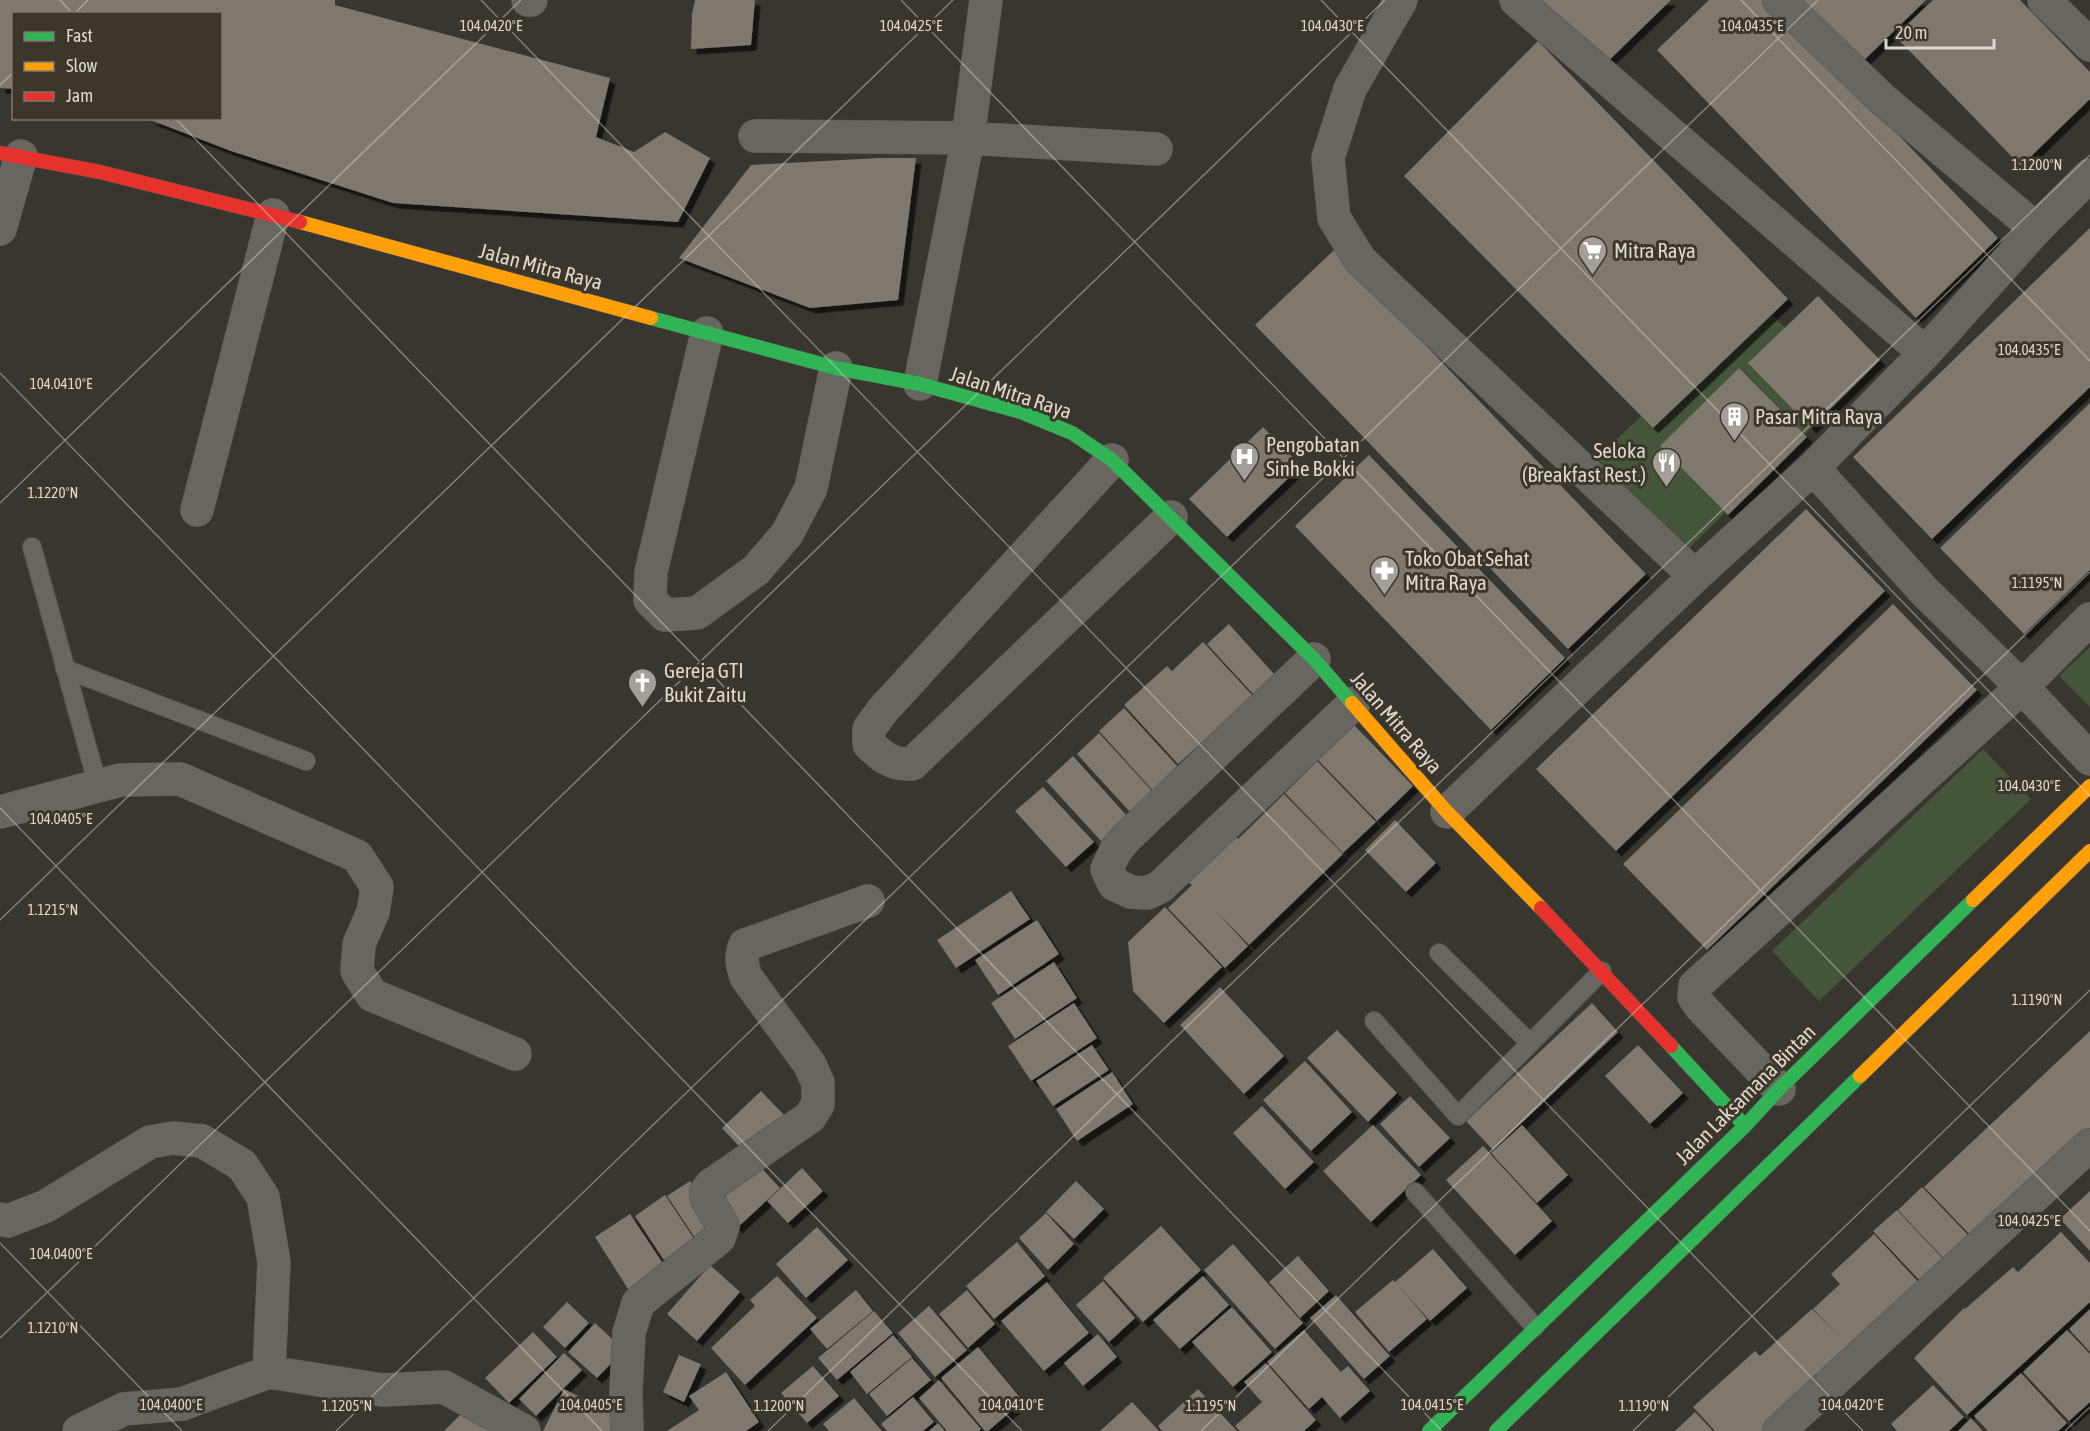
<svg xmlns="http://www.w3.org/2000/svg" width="2090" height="1431" font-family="'Asap Condensed',sans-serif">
	<defs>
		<filter id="shadow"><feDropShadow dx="5.5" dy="5.5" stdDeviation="0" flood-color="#0009"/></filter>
	</defs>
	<rect width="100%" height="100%" fill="#39352f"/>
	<path fill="#445539" d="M 1760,302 L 1848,392 L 1679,558 L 1590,465 Z
		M 2090,647 L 2090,707 L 2059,676 Z
		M 1983,749 L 2031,799 L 1819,1001 L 1772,951 Z"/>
	<path fill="#7f786e" filter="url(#shadow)" d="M 0,0 L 335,0 L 335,5 L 610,78 L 596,137 L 634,152 L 665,132 L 710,158 L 678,222 L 393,203 L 231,151 L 148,119 L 220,118 L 220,14 L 14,14 L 14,89 L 0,88 Z
		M 695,0 L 755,0 L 751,45 L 691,49 L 692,14 Z
		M 1532,0 L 1671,0 L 1599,70 Z
		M 1709,0 L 1768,0 L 1998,238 L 1916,318 L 1657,50 Z
		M 1793,0 L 1926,0 L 1857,67 Z
		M 1933,0 L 2020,0 L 2090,72 L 2090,99 L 2021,166 L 1895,36 Z
		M 1538,41 L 1788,299 L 1653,428 L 1404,176 Z
		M 879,158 L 916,158 L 898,300 L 810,308 L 679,258 L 751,165 Z
		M 2090,228 L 2090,387 L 1932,539 L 1853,457 Z
		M 1334,250 L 1646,574 L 1568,649 L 1255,325 Z
		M 1818,296 L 1880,360 L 1811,428 L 1748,363 Z
		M 1739,368 L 1807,437 L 1728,515 L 1660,446 Z
		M 2090,403 L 2090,570 L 2024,634 L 1940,548 Z
		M 1263,427 L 1301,466 L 1227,537 L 1189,499 Z
		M 1369,455 L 1565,658 L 1491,730 L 1295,526 Z
		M 1806,509 L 1885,591 L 1616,851 L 1536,769 Z
		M 1893,604 L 1977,690 L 1707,950 L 1623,864 Z
		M 1229,624 L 1275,675 L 1254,695 L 1207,644 Z
		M 1203,642 L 1253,696 L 1178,764 L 1124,705 L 1167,666 L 1172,671 Z
		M 1124,708 L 1180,769 L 1155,793 L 1099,731 Z
		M 1354,725 L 1413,786 L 1377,821 L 1318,760 Z
		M 1099,733 L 1154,793 L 1131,813 L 1077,754 Z
		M 1073,756 L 1129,818 L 1102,842 L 1046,781 Z
		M 1317,761 L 1376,822 L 1343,853 L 1285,793 Z
		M 1043,787 L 1094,842 L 1066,867 L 1015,811 Z
		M 1284,794 L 1343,854 L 1249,945 L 1215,910 L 1248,946 L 1225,968 L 1168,908 L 1192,885 L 1188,882 L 1234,835 L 1238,839 Z
		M 1395,820 L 1436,863 L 1406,892 L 1365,850 Z
		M 1011,891 L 1030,919 L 956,968 L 937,940 Z
		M 1165,907 L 1222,967 L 1164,1023 L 1133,991 L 1128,942 Z
		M 1037,920 L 1059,954 L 998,995 L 975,960 Z
		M 1054,962 L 1077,998 L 1015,1039 L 991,1003 Z
		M 1220,987 L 1284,1056 L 1244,1094 L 1180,1025 Z
		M 1074,1003 L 1097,1038 L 1031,1081 L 1008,1046 Z
		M 1592,1003 L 1618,1032 L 1493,1150 L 1466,1121 Z
		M 1337,1030 L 1397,1093 L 1368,1122 L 1307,1058 Z
		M 2090,1031 L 2090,1131 L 1975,1240 L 1924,1187 Z
		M 1092,1045 L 1109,1070 L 1053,1106 L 1036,1081 Z
		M 1638,1045 L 1683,1093 L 1650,1124 L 1605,1076 Z
		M 1305,1061 L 1352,1112 L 1311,1151 L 1263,1100 Z
		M 1112,1072 L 1133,1104 L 1077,1141 L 1056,1109 Z
		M 761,1091 L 788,1119 L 748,1156 L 722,1128 Z
		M 1410,1096 L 1450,1138 L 1419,1167 L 1380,1124 Z
		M 1262,1106 L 1314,1162 L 1285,1189 L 1233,1133 Z
		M 1373,1125 L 1421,1175 L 1371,1222 L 1323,1171 Z
		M 1522,1125 L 1568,1175 L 1537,1203 L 1491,1153 Z
		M 1483,1146 L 1552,1221 L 1515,1255 L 1446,1180 Z
		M 752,1158 L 780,1188 L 737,1228 L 709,1198 Z
		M 802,1168 L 823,1191 L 788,1223 L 767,1201 Z
		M 690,1181 L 718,1222 L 695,1238 L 667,1196 Z
		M 1076,1181 L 1104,1209 L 1074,1239 L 1046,1212 Z
		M 1922,1187 L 1972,1239 L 1947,1262 L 1898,1210 Z
		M 2090,1191 L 2090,1251 L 2060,1219 Z
		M 665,1195 L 695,1240 L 664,1260 L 635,1216 Z
		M 1897,1210 L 1947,1263 L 1924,1285 L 1873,1231 Z
		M 1046,1213 L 1074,1244 L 1048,1270 L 1019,1238 Z
		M 630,1214 L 666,1268 L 630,1292 L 595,1237 Z
		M 1161,1226 L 1201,1270 L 1143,1322 L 1103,1278 Z
		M 817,1227 L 848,1260 L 806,1298 L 776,1264 Z
		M 2061,1232 L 2090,1263 L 2090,1302 L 1967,1415 L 1914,1358 L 1964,1308 L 1965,1309 L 2013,1267 L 2018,1272 Z
		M 1874,1234 L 1922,1286 L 1771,1431 L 1715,1431 L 1693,1407 L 1755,1351 L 1760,1356 L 1812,1309 L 1838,1335 L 1813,1309 L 1840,1284 L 1831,1274 Z
		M 1017,1242 L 1045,1276 L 994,1319 L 966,1286 Z
		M 1233,1244 L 1303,1323 L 1275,1349 L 1204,1270 Z
		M 1433,1249 L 1467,1288 L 1430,1321 L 1398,1285 L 1427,1319 L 1389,1352 L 1355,1312 L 1393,1280 L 1395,1282 Z
		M 1298,1256 L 1329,1291 L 1300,1318 L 1269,1282 Z
		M 710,1265 L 740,1292 L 697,1341 L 667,1314 Z
		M 777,1276 L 817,1318 L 745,1385 L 711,1348 L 755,1306 L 750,1300 Z
		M 1203,1276 L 1229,1305 L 1180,1349 L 1153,1320 Z
		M 1103,1281 L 1135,1318 L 1109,1342 L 1076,1305 Z
		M 1047,1282 L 1089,1333 L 1044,1371 L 1001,1321 Z
		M 856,1290 L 873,1311 L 827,1349 L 810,1329 Z
		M 967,1290 L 995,1324 L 968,1348 L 939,1314 Z
		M 1336,1295 L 1390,1356 L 1364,1379 L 1310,1318 Z
		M 567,1302 L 589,1323 L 565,1348 L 543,1327 Z
		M 929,1306 L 967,1350 L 935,1377 L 898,1333 Z
		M 1232,1307 L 1272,1352 L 1233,1387 L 1192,1342 Z
		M 2090,1309 L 2090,1352 L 2069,1329 Z
		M 874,1311 L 893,1333 L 837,1380 L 818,1358 Z
		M 595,1323 L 624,1350 L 597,1378 L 568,1352 Z
		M 1304,1330 L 1341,1372 L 1348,1366 L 1370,1391 L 1340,1418 L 1322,1397 L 1309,1409 L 1267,1362 Z
		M 2067,1330 L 2090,1354 L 2090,1402 L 2069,1421 L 2023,1372 Z
		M 533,1332 L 557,1357 L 509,1403 L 485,1378 Z
		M 1098,1334 L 1117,1357 L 1083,1386 L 1064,1363 Z
		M 893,1335 L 912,1357 L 867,1394 L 850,1372 Z
		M 978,1347 L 1023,1401 L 988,1431 L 985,1431 L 941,1378 Z
		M 564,1353 L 582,1370 L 536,1416 L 519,1399 Z
		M 679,1355 L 701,1364 L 684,1402 L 663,1392 Z
		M 912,1358 L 931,1380 L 887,1416 L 869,1394 Z
		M 1266,1363 L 1316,1420 L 1304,1431 L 1240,1431 L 1235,1426 L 1262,1402 L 1244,1382 Z
		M 813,1366 L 839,1396 L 807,1423 L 781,1393 Z
		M 726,1372 L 759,1422 L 746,1431 L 667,1431 L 699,1410 L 689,1396 Z
		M 2021,1373 L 2067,1423 L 2058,1431 L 1988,1431 L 1974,1416 Z
		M 939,1380 L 981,1429 L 979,1431 L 947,1431 L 919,1398 Z
		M 1933,1385 L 1964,1417 L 1949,1431 L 1897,1431 L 1891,1424 Z
		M 564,1389 L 623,1418 L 617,1431 L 543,1431 Z
		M 1198,1389 L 1237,1431 L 1162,1431 L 1158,1426 Z
		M 913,1397 L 934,1422 L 923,1431 L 887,1431 L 881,1424 Z
		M 854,1398 L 882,1431 L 829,1431 L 823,1424 Z
		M 1132,1402 L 1159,1431 L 1100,1431 Z
		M 470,1405 L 496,1431 L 444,1431 Z
		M 1695,1412 L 1713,1431 L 1675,1431 Z
		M 1971,1418 L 1983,1431 L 1958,1431 Z
		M 938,1423 L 945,1431 L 929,1431 Z"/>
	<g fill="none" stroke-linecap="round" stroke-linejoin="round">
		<defs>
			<path id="lane" d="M 32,547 L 98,786
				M 65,669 L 306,761
				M 1439,953 L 1530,1043
				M 1374,1021 L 1458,1116 L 1602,971
				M 1415,1192 L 1535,1327"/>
			<path id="street" d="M 528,0 L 531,0
				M 1401,0 L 1350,89 L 1328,158 L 1334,218 L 1360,260 L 1695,576
				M 1516,0 L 1925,353
				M 1779,0 L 1881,98 L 2036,229
				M 2044,0 L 2090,45
				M 755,136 L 968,138 L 1156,149
				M 0,229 L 21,156
				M 707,333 L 651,572 L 650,600 L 665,615 L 697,613 L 756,570 L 787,534 L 811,488 L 836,368
				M 920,384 L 968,138 L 986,0
				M 1112,460 L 882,711 L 869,729 L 869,744 C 883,758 893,765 912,764 L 1171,517
				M 1813,468 L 1925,592 L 2022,687 L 2090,759
				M 197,510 L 273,215
				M 1314,659 L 1126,838 L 1116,850 L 1107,869 L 1114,884 L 1131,892 L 1147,893 L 1160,887 L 1354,703
				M 0,812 L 120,780 L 180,779 L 357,856 L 377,887 L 373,912 L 359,944 L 357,971 L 372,995 L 515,1054
				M 1447,812 L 1695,576 L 1813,468 L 1925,353 L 2036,229 L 2090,175
				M 1779,1089 L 1701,1007 L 1694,997 L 1695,986 L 2022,687 L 2090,619
				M 0,1219 L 8,1221 L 46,1206 L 150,1142 L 173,1138 L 202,1141 L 242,1165 L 263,1197 L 274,1262 L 269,1372
				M 79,1431 L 124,1409 L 182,1404 L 269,1372 L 382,1390 L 444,1387 L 524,1431
				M 627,1431 L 626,1390 L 629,1333 L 638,1303 L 719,1238 L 723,1226 L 707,1199 L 706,1192 L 711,1185 L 810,1117 L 818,1104 L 818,1083 L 810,1065 L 746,977 C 742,965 740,957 745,945 L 868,901
				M 1779,1431 L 2090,1145"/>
			<path id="fast" d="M 651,318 L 836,368 L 920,384 L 1021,412 L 1072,433 L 1112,460 L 1314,659 L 1352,703
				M 1671,1046 L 1745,1126
				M 1429,1431 L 1745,1126 L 1779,1089 L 1973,900
				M 1496,1431 L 1860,1076"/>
			<path id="slow" d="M 300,222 L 651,318
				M 1352,703 L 1447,812 L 1541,908
				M 1973,900 L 2090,786
				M 1860,1076 L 2090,851"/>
			<path id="jam" d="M 0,153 L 100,172 L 300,222
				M 1541,908 L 1671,1046"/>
		</defs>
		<use href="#lane" stroke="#55524d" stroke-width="20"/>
		<use href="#street" stroke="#55524d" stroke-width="34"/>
		<use href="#fast" stroke="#55524d" stroke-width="15"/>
		<use href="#slow" stroke="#55524d" stroke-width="15"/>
		<use href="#jam" stroke="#55524d" stroke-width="15"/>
		<use href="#lane" stroke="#696660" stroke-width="18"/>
		<use href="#street" stroke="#696660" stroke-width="33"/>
		<use href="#fast" stroke="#30b455" stroke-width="14"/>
		<use href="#slow" stroke="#ff9f0a" stroke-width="14"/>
		<use href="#jam" stroke="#e5322d" stroke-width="14"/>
	</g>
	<path fill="none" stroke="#ddd9d2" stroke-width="1.5" stroke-opacity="0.45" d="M 60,0 L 73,14M 481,0 L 1863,1431M 901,0 L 2090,1231M 1321,0 L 2090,796M 1741,0 L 2090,361M 74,14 L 88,0M 0,85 L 14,72M 175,118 L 1442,1431M 0,373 L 1022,1431M 0,503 L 521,0M 0,808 L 602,1431M 0,920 L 953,0M 0,1243 L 182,1431M 0,1338 L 1385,0M 336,1431 L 1818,0M 768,1431 L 2090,155M 1201,1431 L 2090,572M 1633,1431 L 2090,990M 2065,1431 L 2090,1407"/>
	<defs>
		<symbol id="supermarket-pin" viewBox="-11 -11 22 30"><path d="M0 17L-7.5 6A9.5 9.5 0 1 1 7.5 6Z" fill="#a4a099" stroke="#3d362b"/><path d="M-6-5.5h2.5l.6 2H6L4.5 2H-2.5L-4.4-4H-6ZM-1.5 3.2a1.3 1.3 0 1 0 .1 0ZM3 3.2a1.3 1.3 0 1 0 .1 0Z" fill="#fff"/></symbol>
		<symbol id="building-pin" viewBox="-11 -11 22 30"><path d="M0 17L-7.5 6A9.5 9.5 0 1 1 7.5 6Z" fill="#a4a099" stroke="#3d362b"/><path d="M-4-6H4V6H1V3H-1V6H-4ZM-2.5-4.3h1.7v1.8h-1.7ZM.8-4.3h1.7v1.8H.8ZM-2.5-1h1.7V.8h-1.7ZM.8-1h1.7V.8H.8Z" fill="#fff"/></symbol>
		<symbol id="hospital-pin" viewBox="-11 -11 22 30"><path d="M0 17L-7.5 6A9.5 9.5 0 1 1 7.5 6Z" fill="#a4a099" stroke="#3d362b"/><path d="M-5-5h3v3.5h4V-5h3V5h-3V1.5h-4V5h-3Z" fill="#fff"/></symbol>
		<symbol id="restaurant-pin" viewBox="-11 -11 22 30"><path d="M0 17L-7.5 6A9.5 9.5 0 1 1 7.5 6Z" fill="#a4a099" stroke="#3d362b"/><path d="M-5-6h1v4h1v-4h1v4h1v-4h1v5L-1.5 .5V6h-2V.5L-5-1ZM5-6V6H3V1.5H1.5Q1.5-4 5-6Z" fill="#fff"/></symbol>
		<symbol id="pharmacy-pin" viewBox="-11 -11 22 30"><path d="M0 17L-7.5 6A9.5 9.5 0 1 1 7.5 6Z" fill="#a4a099" stroke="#3d362b"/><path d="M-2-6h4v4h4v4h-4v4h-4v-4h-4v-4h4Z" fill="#fff"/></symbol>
		<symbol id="church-pin" viewBox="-11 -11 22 30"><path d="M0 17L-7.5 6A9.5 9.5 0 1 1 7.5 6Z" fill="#a4a099" stroke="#3d362b"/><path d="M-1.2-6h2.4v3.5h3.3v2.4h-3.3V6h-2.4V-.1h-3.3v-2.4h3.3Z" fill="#fff"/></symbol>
	</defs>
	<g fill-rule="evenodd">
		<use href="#supermarket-pin" x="1576" y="234" width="33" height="45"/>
		<use href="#building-pin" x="1718" y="400" width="33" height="45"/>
		<use href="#hospital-pin" x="1228" y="440" width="33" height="45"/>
		<use href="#restaurant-pin" x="1650" y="446" width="33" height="45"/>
		<use href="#pharmacy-pin" x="1368" y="554" width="33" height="45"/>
		<use href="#church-pin" x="626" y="666" width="33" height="45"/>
	</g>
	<g text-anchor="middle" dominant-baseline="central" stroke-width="6" stroke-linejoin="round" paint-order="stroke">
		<g font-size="21" fill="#ddd9d2" stroke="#3d362b" text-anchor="start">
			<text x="1614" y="250">Mitra Raya</text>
			<text x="1755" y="416">Pasar Mitra Raya</text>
			<text x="1266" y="444">Pengobatan<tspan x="1266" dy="24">Sinhe Bokki</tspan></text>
			<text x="1646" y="450" text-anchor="end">Seloka<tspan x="1646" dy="24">(Breakfast Rest.)</tspan></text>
			<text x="1405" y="558">Toko Obat Sehat<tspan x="1405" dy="24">Mitra Raya</tspan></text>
			<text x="664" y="670">Gereja GTI<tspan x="664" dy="24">Bukit Zaitu</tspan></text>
		</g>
		<g font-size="21" fill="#ddd9d2" stroke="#3d362b">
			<text transform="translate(541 266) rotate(15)">Jalan Mitra Raya</text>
			<text transform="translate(1011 392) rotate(18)">Jalan Mitra Raya</text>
			<text transform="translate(1397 722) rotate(49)">Jalan Mitra Raya</text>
			<text transform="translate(1745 1094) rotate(-45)">Jalan Laksamana Bintan</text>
		</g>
	</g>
	<g font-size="15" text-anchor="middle" fill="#ddd9d2" stroke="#3d362b" stroke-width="6" stroke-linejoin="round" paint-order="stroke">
		<text x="1332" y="31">104.0430°E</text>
		<text x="491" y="31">104.0420°E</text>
		<text x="911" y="31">104.0425°E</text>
		<text x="1752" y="31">104.0435°E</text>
		<text x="2037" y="170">1.1200°N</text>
		<text x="2029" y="355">104.0435°E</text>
		<text x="61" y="389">104.0410°E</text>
		<text x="53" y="498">1.1220°N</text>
		<text x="2037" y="588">1.1195°N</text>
		<text x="2029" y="791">104.0430°E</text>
		<text x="61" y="824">104.0405°E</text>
		<text x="53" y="915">1.1215°N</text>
		<text x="2037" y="1005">1.1190°N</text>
		<text x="2029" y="1226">104.0425°E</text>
		<text x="61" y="1259">104.0400°E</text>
		<text x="53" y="1333">1.1210°N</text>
		<text x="171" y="1410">104.0400°E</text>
		<text x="591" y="1410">104.0405°E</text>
		<text x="1012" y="1410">104.0410°E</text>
		<text x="1432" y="1410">104.0415°E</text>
		<text x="1852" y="1410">104.0420°E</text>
		<text x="347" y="1411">1.1205°N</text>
		<text x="779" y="1411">1.1200°N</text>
		<text x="1211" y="1411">1.1195°N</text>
		<text x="1644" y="1411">1.1190°N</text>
	</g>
	<rect x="12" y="12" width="210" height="108" fill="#3d362b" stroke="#7d776e" stroke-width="1.5"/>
	<rect x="24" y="32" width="30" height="9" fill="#30b455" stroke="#7d776e" stroke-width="1.5"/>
	<text x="66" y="42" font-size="18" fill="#ddd9d2">Fast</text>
	<rect x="24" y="62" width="30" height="9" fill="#ff9f0a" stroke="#7d776e" stroke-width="1.5"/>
	<text x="66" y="72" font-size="18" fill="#ddd9d2">Slow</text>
	<rect x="24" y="92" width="30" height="9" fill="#e5322d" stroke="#7d776e" stroke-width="1.5"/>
	<text x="66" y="102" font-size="18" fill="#ddd9d2">Jam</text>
	<path d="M1886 39v9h108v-9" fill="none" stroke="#ddd9d2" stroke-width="3"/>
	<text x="1895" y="39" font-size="18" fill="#ddd9d2" stroke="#3d362b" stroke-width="4.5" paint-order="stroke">20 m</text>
</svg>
